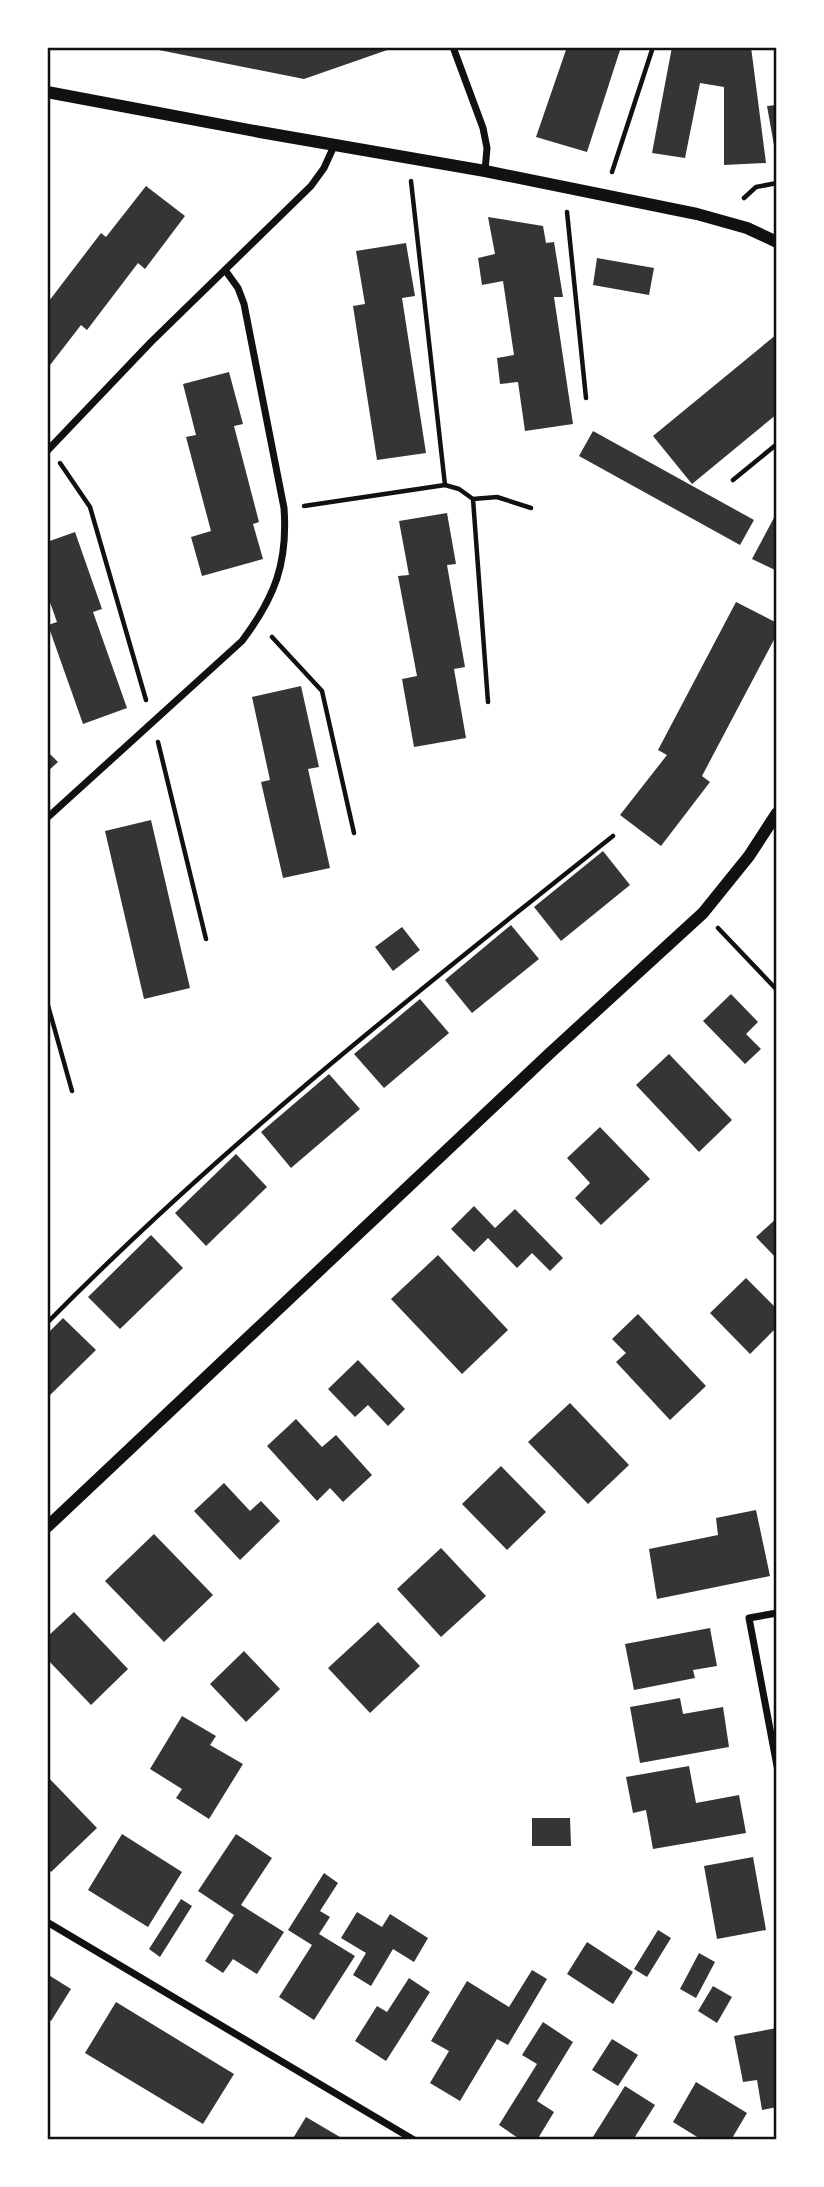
<svg xmlns="http://www.w3.org/2000/svg" width="824" height="2187" font-family="'Noto Serif',serif">
	<rect width="100%" height="100%" fill="#fff"/>
	<path fill="#353535" d="M 144,47 L 393,47 L 393,48 L 304,79 Z
		M 567,47 L 621,47 L 587,152 L 536,137 Z
		M 672,47 L 751,47 L 766,163 L 724,165 L 724,87 L 700,83 L 685,158 L 652,153 Z
		M 777,105 L 777,151 L 775,151 L 767,106 Z
		M 146,186 L 185,216 L 145,269 L 138,263 L 87,330 L 81,325 L 47,369 L 47,299 L 49,301 L 101,233 L 106,237 Z
		M 488,217 L 543,226 L 546,243 L 554,242 L 563,297 L 554,297 L 573,424 L 525,431 L 518,382 L 500,384 L 497,358 L 514,355 L 503,281 L 482,285 L 478,258 L 495,254 Z
		M 406,243 L 415,296 L 402,298 L 426,453 L 377,460 L 353,306 L 365,304 L 356,251 Z
		M 597,258 L 654,268 L 649,295 L 593,285 Z
		M 777,334 L 777,414 L 692,484 L 653,436 Z
		M 229,372 L 243,424 L 234,426 L 259,522 L 253,524 L 263,559 L 202,576 L 191,537 L 211,531 L 186,437 L 196,435 L 183,384 Z
		M 593,431 L 754,520 L 740,545 L 579,456 Z
		M 777,512 L 777,571 L 752,559 Z
		M 447,513 L 456,564 L 447,565 L 465,667 L 454,669 L 466,738 L 414,747 L 402,679 L 417,676 L 398,576 L 409,575 L 399,521 Z
		M 75,532 L 102,609 L 93,612 L 127,708 L 83,724 L 48,625 L 57,622 L 47,594 L 47,542 Z
		M 736,602 L 777,623 L 777,634 L 702,776 L 710,782 L 661,846 L 620,815 L 667,755 L 658,750 Z
		M 301,686 L 319,767 L 308,769 L 330,868 L 283,878 L 261,782 L 270,780 L 252,697 Z
		M 47,751 L 58,762 L 47,772 Z
		M 151,820 L 190,988 L 144,999 L 105,831 Z
		M 603,851 L 630,885 L 561,941 L 534,907 Z
		M 511,925 L 539,959 L 472,1013 L 445,980 Z
		M 402,927 L 420,950 L 393,971 L 375,947 Z
		M 731,994 L 758,1022 L 746,1034 L 761,1049 L 745,1064 L 703,1021 Z
		M 420,999 L 449,1033 L 384,1088 L 354,1054 Z
		M 669,1054 L 732,1120 L 699,1152 L 636,1085 Z
		M 329,1074 L 360,1109 L 291,1168 L 261,1132 Z
		M 600,1127 L 650,1179 L 601,1225 L 575,1198 L 590,1183 L 567,1158 Z
		M 236,1154 L 267,1187 L 206,1246 L 175,1213 Z
		M 474,1206 L 495,1228 L 515,1209 L 563,1258 L 550,1271 L 532,1253 L 517,1268 L 488,1238 L 474,1252 L 451,1229 Z
		M 777,1218 L 777,1259 L 756,1237 Z
		M 151,1235 L 183,1268 L 120,1329 L 88,1297 Z
		M 438,1255 L 508,1330 L 462,1374 L 391,1299 Z
		M 746,1278 L 777,1309 L 777,1327 L 750,1354 L 710,1313 Z
		M 638,1314 L 706,1386 L 670,1420 L 616,1362 L 626,1353 L 612,1339 Z
		M 63,1318 L 96,1350 L 47,1398 L 47,1334 Z
		M 358,1360 L 405,1409 L 388,1426 L 368,1405 L 355,1417 L 328,1389 Z
		M 570,1403 L 629,1465 L 588,1504 L 528,1442 Z
		M 296,1419 L 322,1447 L 336,1435 L 372,1475 L 343,1502 L 330,1488 L 317,1501 L 267,1446 Z
		M 501,1466 L 546,1512 L 507,1550 L 462,1504 Z
		M 224,1483 L 250,1511 L 261,1501 L 280,1521 L 240,1560 L 194,1511 Z
		M 756,1510 L 770,1576 L 657,1599 L 649,1549 L 718,1535 L 716,1518 Z
		M 154,1534 L 213,1595 L 164,1642 L 105,1581 Z
		M 441,1548 L 486,1596 L 441,1637 L 397,1589 Z
		M 74,1612 L 128,1669 L 91,1705 L 47,1659 L 47,1637 Z
		M 378,1622 L 420,1666 L 370,1713 L 328,1668 Z
		M 710,1628 L 717,1666 L 693,1670 L 695,1678 L 634,1690 L 625,1644 Z
		M 244,1651 L 280,1689 L 246,1722 L 210,1684 Z
		M 680,1698 L 683,1714 L 723,1707 L 729,1747 L 640,1763 L 630,1707 Z
		M 182,1716 L 216,1736 L 210,1745 L 243,1764 L 209,1819 L 176,1798 L 182,1789 L 150,1769 Z
		M 689,1766 L 696,1803 L 739,1795 L 746,1833 L 653,1849 L 646,1810 L 633,1813 L 626,1777 Z
		M 47,1776 L 97,1828 L 51,1872 L 47,1867 Z
		M 532,1818 L 570,1818 L 571,1846 L 532,1846 Z
		M 122,1834 L 182,1872 L 148,1927 L 88,1890 Z
		M 236,1834 L 272,1858 L 241,1905 L 284,1932 L 257,1974 L 233,1959 L 223,1973 L 205,1961 L 234,1915 L 198,1891 Z
		M 753,1857 L 766,1930 L 717,1939 L 704,1866 Z
		M 324,1873 L 338,1883 L 320,1911 L 330,1917 L 319,1934 L 355,1956 L 314,2020 L 279,1997 L 312,1945 L 288,1930 Z
		M 181,1899 L 192,1906 L 160,1957 L 149,1949 Z
		M 357,1912 L 382,1927 L 390,1914 L 428,1938 L 414,1962 L 393,1949 L 371,1986 L 353,1975 L 366,1953 L 341,1938 Z
		M 658,1930 L 671,1938 L 647,1977 L 634,1969 Z
		M 587,1942 L 633,1972 L 613,2004 L 567,1974 Z
		M 699,1953 L 715,1962 L 696,1998 L 680,1989 Z
		M 532,1970 L 547,1979 L 508,2045 L 497,2039 L 460,2101 L 430,2083 L 449,2051 L 431,2041 L 467,1981 L 509,2007 Z
		M 47,1974 L 71,1989 L 51,2021 L 47,2019 Z
		M 409,1978 L 430,1992 L 386,2061 L 355,2041 L 377,2006 L 387,2012 Z
		M 713,1986 L 732,1997 L 717,2023 L 698,2011 Z
		M 116,2002 L 234,2074 L 203,2124 L 85,2053 Z
		M 543,2022 L 573,2042 L 537,2101 L 554,2112 L 537,2140 L 521,2140 L 499,2125 L 537,2064 L 522,2055 Z
		M 777,2028 L 777,2107 L 762,2110 L 757,2080 L 743,2082 L 734,2036 Z
		M 612,2039 L 638,2055 L 618,2086 L 592,2070 Z
		M 696,2082 L 747,2113 L 731,2140 L 702,2140 L 673,2122 Z
		M 625,2086 L 655,2105 L 633,2140 L 591,2140 Z
		M 306,2117 L 345,2140 L 292,2140 Z"/>
	<g fill="none" stroke-linecap="round" stroke-linejoin="round">
		<path stroke="#111" stroke-width="4.5" d="M 612,172 L 653,47
			M 411,181 L 445,485 L 459,489 L 473,499 L 488,702
			M 744,198 L 756,187 L 777,183
			M 567,212 L 586,398
			M 60,463 L 90,507 L 146,700
			M 733,480 L 777,444
			M 473,499 L 497,497 L 531,508
			M 304,506 L 445,485
			M 272,637 L 322,691 L 354,833
			M 158,742 L 206,939
			M 718,928 L 777,990
			M 47,1002 L 72,1091
			M 47,1323 C 222,1145 418,991 613,836"/>
		<path stroke="#111" stroke-width="7" d="M 453,47 L 483,128 L 487,148 L 485,171
			M 47,451 L 151,342 L 311,186 L 324,168 L 334,146
			M 47,818 L 242,641 C 275,597 288,563 284,508 L 244,304 L 238,288 L 225,270
			M 777,1613 L 749,1618 L 777,1766
			M 47,1922 L 414,2140"/>
		<path stroke="#111" stroke-width="12" d="M 47,92 L 260,132 L 485,171 L 697,214 L 747,228 L 777,242
			M 47,1527 L 549,1054 L 703,913 L 749,856 L 777,813"/>
	</g>
	<rect width="824" height="2187" fill="none" stroke="#ffffff" stroke-width="98"/>
	<rect x="49" y="49" width="726" height="2089" fill="none" stroke="#111" stroke-width="2.5"/>
</svg>
